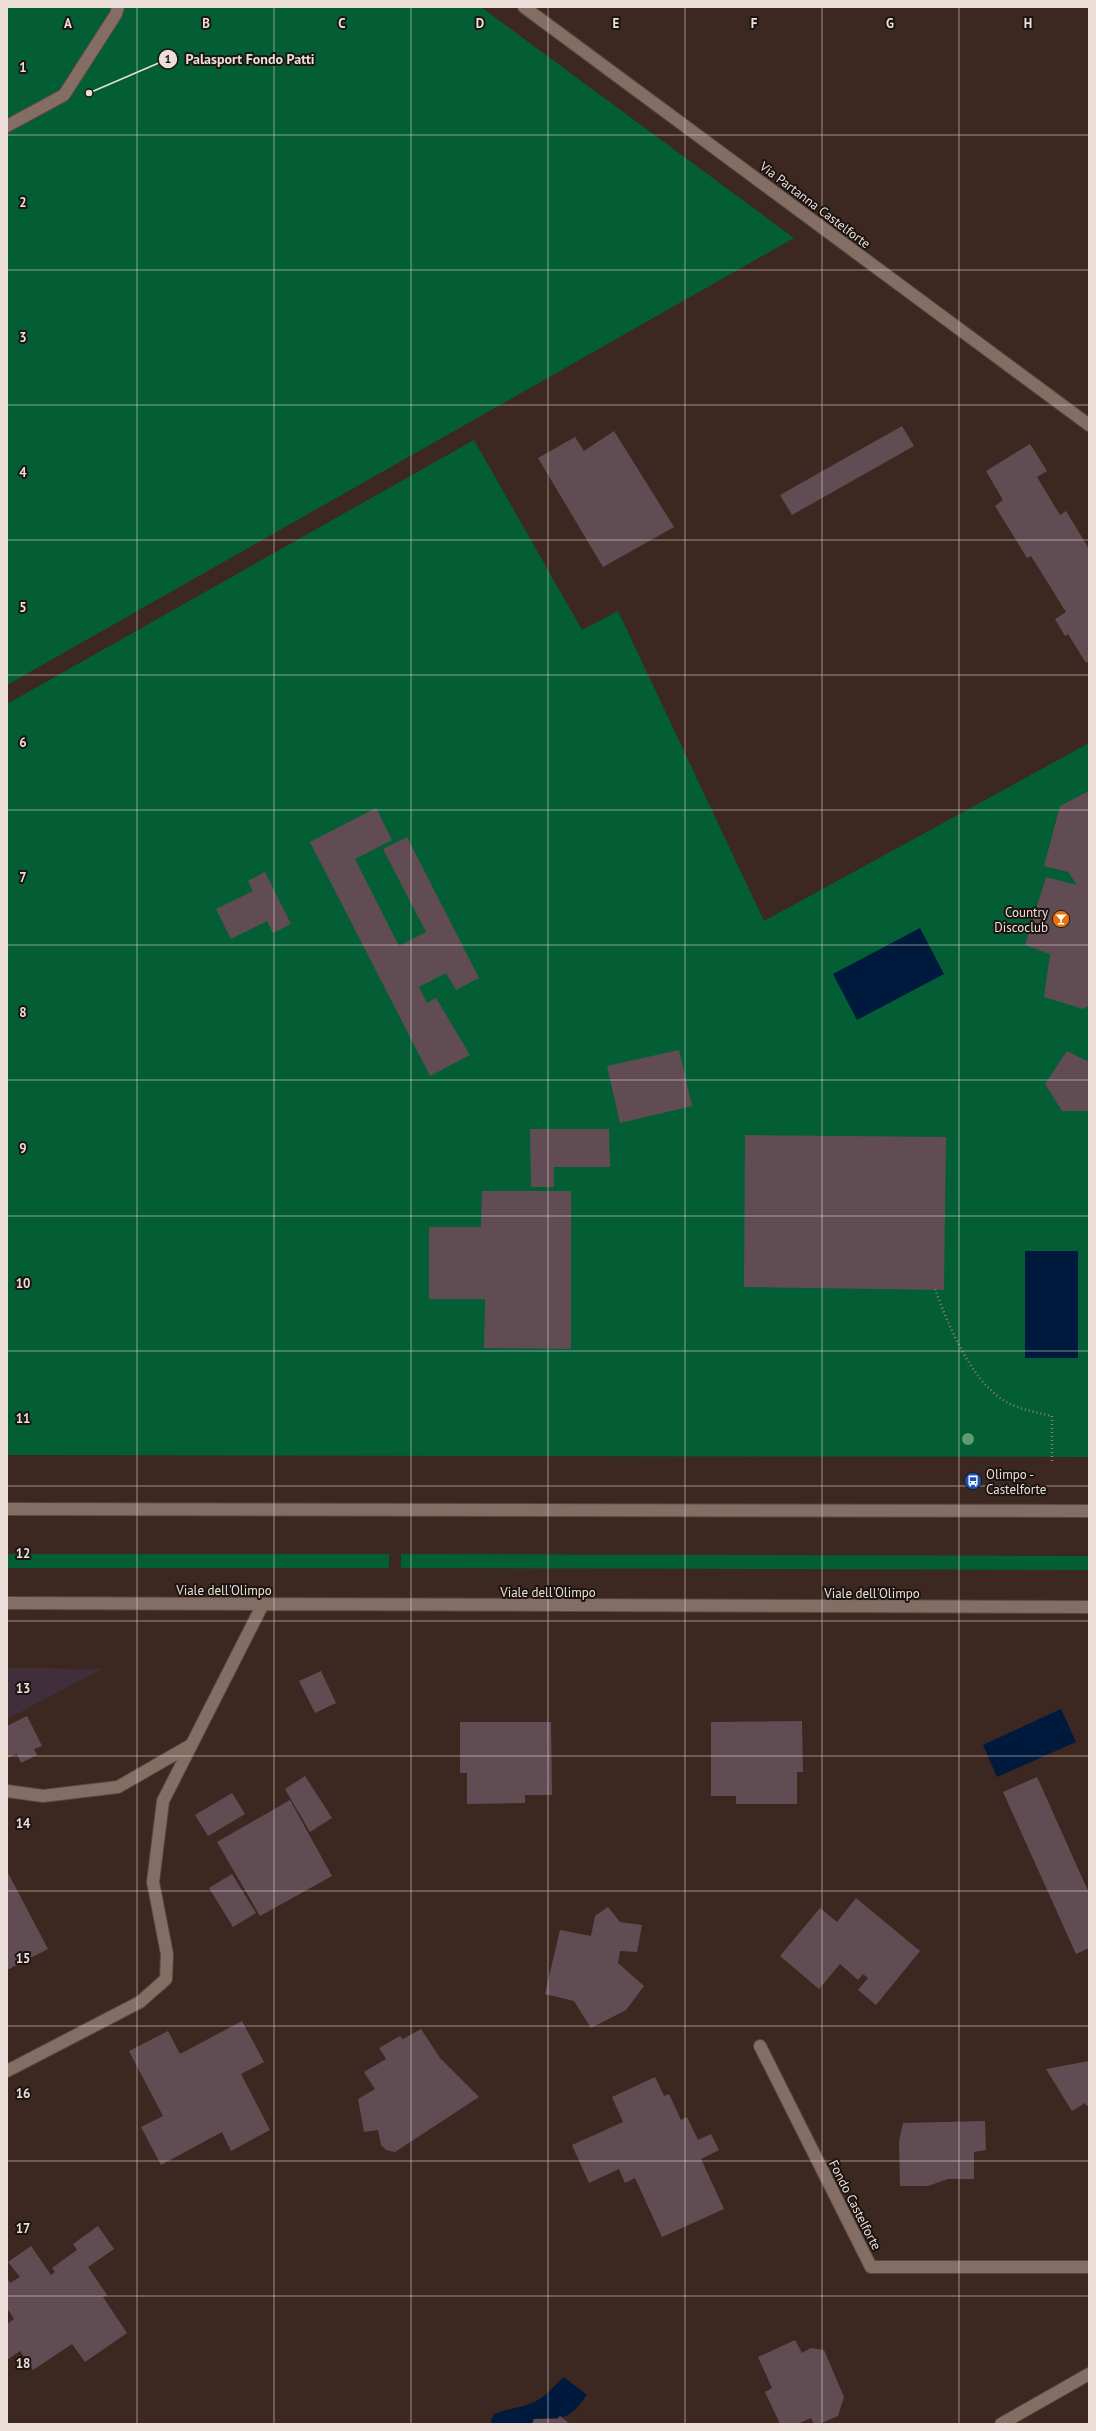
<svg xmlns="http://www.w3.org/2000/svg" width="1096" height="2431" font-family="'PT Sans',sans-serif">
	<rect width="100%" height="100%" fill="#3c2821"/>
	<path fill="#402f3a" d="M 7,1668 L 102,1669 L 7,1719 Z"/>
	<path fill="#035e35" d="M 7,7 L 481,7 L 794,238 L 7,685 Z
		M 474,440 L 582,630 L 618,611 L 764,921 L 1089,743 L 1089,1457 L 7,1455 L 7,704 Z
		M 7,1554 L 389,1554 L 389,1568 L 7,1568 Z
		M 401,1554 L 1089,1556 L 1089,1570 L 401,1568 Z"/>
	<path fill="#001a3e" d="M 920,928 L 944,974 L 857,1020 L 833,974 Z
		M 1025,1251 L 1078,1251 L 1078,1358 L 1025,1358 Z
		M 1061,1709 L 1076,1742 L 997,1777 L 983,1745 Z
		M 564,2377 L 587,2395 C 566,2423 566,2416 534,2419 L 532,2424 L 490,2424 L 494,2414 C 508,2408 524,2408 538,2400 C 547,2395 556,2384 564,2377 Z"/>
	<path fill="#624c54" d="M 902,426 L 914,446 L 792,515 L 780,495 Z
		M 614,431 L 674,527 L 603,567 L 538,458 L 575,437 L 584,451 Z
		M 1030,444 L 1047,471 L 1037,477 L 1060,515 L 1066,511 L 1089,549 L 1089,661 L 1086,663 L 1068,634 L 1065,636 L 1055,619 L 1066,612 L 1031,556 L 1027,558 L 995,506 L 1003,500 L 986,471 Z
		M 1089,791 L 1089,1006 L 1083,1009 L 1044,997 L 1050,954 L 1025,945 L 1046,877 L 1077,885 L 1068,872 L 1044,866 L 1060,806 Z
		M 376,808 L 392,840 L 355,859 L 399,946 L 426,932 L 383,849 L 407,837 L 479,978 L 456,990 L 446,973 L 419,987 L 427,1003 L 436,998 L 470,1055 L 430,1076 L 310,842 Z
		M 265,872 L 291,924 L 273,933 L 267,921 L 231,939 L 216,909 L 253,891 L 248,881 Z
		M 679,1050 L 692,1106 L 620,1123 L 607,1066 Z
		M 1067,1051 L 1089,1062 L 1089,1111 L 1062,1111 L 1045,1084 Z
		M 530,1129 L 609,1129 L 610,1167 L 554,1167 L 554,1187 L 531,1187 Z
		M 745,1135 L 946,1137 L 944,1290 L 744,1287 Z
		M 482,1191 L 571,1191 L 571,1349 L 484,1348 L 485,1299 L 429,1299 L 429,1227 L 481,1227 Z
		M 321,1671 L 336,1703 L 315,1713 L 299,1681 Z
		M 27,1716 L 42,1746 L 34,1749 L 37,1755 L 21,1763 L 17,1754 L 8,1758 L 7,1755 L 7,1726 Z
		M 802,1721 L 803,1772 L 797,1772 L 797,1804 L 736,1804 L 736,1796 L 711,1796 L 711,1722 Z
		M 460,1722 L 551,1722 L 552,1795 L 525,1795 L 525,1803 L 467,1804 L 467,1773 L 460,1773 Z
		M 305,1776 L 332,1818 L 310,1832 L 285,1789 Z
		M 1037,1777 L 1089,1893 L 1089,1948 L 1076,1954 L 1003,1792 Z
		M 232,1793 L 245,1814 L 208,1836 L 195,1815 Z
		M 290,1800 L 332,1876 L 260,1916 L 217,1842 Z
		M 7,1871 L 48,1949 L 7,1970 Z
		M 232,1874 L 256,1913 L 233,1927 L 209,1888 Z
		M 856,1898 L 920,1951 L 876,2005 L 858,1990 L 868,1978 L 863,1974 L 858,1980 L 840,1964 L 819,1989 L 780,1956 L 820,1908 L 837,1922 Z
		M 608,1907 L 620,1922 L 642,1925 L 637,1952 L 620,1951 L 618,1963 L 644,1986 L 626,2010 L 591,2028 L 574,2001 L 545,1994 L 560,1930 L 591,1936 L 595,1916 Z
		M 242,2021 L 264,2062 L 241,2074 L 270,2130 L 231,2151 L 222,2132 L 161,2165 L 141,2127 L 163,2116 L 129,2051 L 168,2031 L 180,2054 Z
		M 421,2029 L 440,2058 L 479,2097 L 395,2152 L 386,2150 L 381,2145 L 378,2130 L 364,2132 L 358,2099 L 375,2089 L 364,2072 L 386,2059 L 379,2048 L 400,2036 L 403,2039 Z
		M 1089,2061 L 1089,2108 L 1085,2103 L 1072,2111 L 1046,2069 Z
		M 655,2077 L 664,2096 L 669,2094 L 681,2120 L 687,2117 L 698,2140 L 711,2134 L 719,2150 L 701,2159 L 724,2209 L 662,2237 L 635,2178 L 625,2183 L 619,2169 L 589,2183 L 572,2145 L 623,2122 L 612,2097 Z
		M 985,2121 L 986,2150 L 974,2152 L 974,2179 L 948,2179 L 928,2186 L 900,2186 L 899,2141 L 903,2123 Z
		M 98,2226 L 114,2249 L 88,2267 L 107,2295 L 103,2297 L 127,2333 L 85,2362 L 72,2344 L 33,2370 L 20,2351 L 7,2360 L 7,2324 L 14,2319 L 7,2308 L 7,2278 L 10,2283 L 20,2277 L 8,2262 L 31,2246 L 51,2275 L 55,2272 L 52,2268 L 77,2250 L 73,2244 Z
		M 795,2340 L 802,2353 L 811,2348 L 824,2350 L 844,2397 L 838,2416 L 819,2424 L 814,2424 L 811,2418 L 797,2424 L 780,2424 L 765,2392 L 772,2388 L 758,2357 Z
		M 560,2416 L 570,2424 L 532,2424 L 534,2419 L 557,2419 Z"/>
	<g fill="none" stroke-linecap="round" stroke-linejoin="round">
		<defs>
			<path id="minor" d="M 524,7 L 1089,425
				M 7,126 L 64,95 L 116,14 L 118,7
				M 7,1509 L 1089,1511
				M 7,1603 L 1089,1607
				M 7,1791 L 43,1796 L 118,1787 L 191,1745
				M 760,2046 L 871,2267 L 1089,2267
				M 7,2071 L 140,2002 L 166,1979 L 167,1954 L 153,1882 L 163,1801 L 263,1604
				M 1001,2424 L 1089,2374"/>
		</defs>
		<use href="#minor" stroke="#574740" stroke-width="14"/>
		<path stroke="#8e7d77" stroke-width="2.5" stroke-dasharray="1 3" stroke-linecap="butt" d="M 935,1289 C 948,1324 970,1379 1003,1400 C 1017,1409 1035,1412 1052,1416 L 1052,1464"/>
		<use href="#minor" stroke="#846e64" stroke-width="12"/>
	</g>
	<circle fill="#5c9c6e" cx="968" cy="1439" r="6"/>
	<path fill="none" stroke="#ecdfda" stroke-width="1" stroke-opacity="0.55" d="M 137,7 L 137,2424M 274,7 L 274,2424M 411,7 L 411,2424M 548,7 L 548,2424M 685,7 L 685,2424M 822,7 L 822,2424M 959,7 L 959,2424M 7,135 L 1089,135M 7,270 L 1089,270M 7,405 L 1089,405M 7,540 L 1089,540M 7,675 L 1089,675M 7,810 L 1089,810M 7,945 L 1089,945M 7,1080 L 1089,1080M 7,1216 L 1089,1216M 7,1351 L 1089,1351M 7,1486 L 1089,1486M 7,1621 L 1089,1621M 7,1756 L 1089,1756M 7,1891 L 1089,1891M 7,2026 L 1089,2026M 7,2161 L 1089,2161M 7,2296 L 1089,2296"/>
	<defs>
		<symbol id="bar-disc" viewBox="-11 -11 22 22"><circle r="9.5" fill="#e8710a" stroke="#1c1410"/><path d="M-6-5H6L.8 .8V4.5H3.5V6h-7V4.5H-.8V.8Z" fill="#fff"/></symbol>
		<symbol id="bus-disc" viewBox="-11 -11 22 22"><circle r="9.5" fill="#1a4fb4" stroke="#1c1410"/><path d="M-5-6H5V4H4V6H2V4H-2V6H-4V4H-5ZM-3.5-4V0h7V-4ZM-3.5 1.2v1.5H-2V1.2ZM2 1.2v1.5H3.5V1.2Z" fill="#fff"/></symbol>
	</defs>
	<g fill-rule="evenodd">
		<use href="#bar-disc" x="1051" y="909" width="20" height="20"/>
		<use href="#bus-disc" x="963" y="1471" width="20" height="20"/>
	</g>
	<g text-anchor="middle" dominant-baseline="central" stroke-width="4" stroke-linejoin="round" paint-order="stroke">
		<g font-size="13" fill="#ecdfda" stroke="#1c1410">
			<text transform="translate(815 205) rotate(37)">Via Partanna Castelforte</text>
			<text x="224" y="1590">Viale dell'Olimpo</text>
			<text x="548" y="1592">Viale dell'Olimpo</text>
			<text x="872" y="1593">Viale dell'Olimpo</text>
			<text transform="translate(855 2205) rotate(63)">Fondo Castelforte</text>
		</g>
		<g font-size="13" fill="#ecdfda" stroke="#1c1410" text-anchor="end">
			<text x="1048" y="912">Country<tspan x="1048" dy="15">Discoclub</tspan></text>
			<text x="986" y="1474" text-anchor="start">Olimpo -<tspan x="986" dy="15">Castelforte</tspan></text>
		</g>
	</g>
	<g font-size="13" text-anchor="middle" font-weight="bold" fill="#ecdfda" stroke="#1c1410" stroke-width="4" stroke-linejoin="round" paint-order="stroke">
		<text x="68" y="28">A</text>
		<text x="206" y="28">B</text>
		<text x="342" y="28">C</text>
		<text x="480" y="28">D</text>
		<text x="616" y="28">E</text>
		<text x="754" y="28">F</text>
		<text x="890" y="28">G</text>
		<text x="1028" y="28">H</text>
		<text x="23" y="72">1</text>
		<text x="23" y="207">2</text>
		<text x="23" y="342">3</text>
		<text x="23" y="477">4</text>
		<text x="23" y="612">5</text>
		<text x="23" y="747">6</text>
		<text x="23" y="882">7</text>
		<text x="23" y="1017">8</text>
		<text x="23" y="1153">9</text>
		<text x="23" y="1288">10</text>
		<text x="23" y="1423">11</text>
		<text x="23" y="1558">12</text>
		<text x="23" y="1693">13</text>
		<text x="23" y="1828">14</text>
		<text x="23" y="1963">15</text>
		<text x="23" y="2098">16</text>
		<text x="23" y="2233">17</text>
		<text x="23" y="2368">18</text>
	</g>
	<path fill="none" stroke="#ecdfda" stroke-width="1.5" d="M89 93L168 59"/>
	<g fill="#ecdfda" stroke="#1c1410" stroke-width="1.5">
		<circle cx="89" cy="93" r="4"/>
		<circle cx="168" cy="59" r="10"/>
	</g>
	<g font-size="12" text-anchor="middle" font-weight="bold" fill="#111">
		<text x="168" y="63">1</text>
	</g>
	<g font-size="14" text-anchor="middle" font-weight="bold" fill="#ecdfda" stroke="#1c1410" stroke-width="4" stroke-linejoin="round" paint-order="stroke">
		<text x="250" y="64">Palasport Fondo Patti</text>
	</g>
	<rect width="1096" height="2431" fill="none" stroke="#ecdfda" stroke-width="16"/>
</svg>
